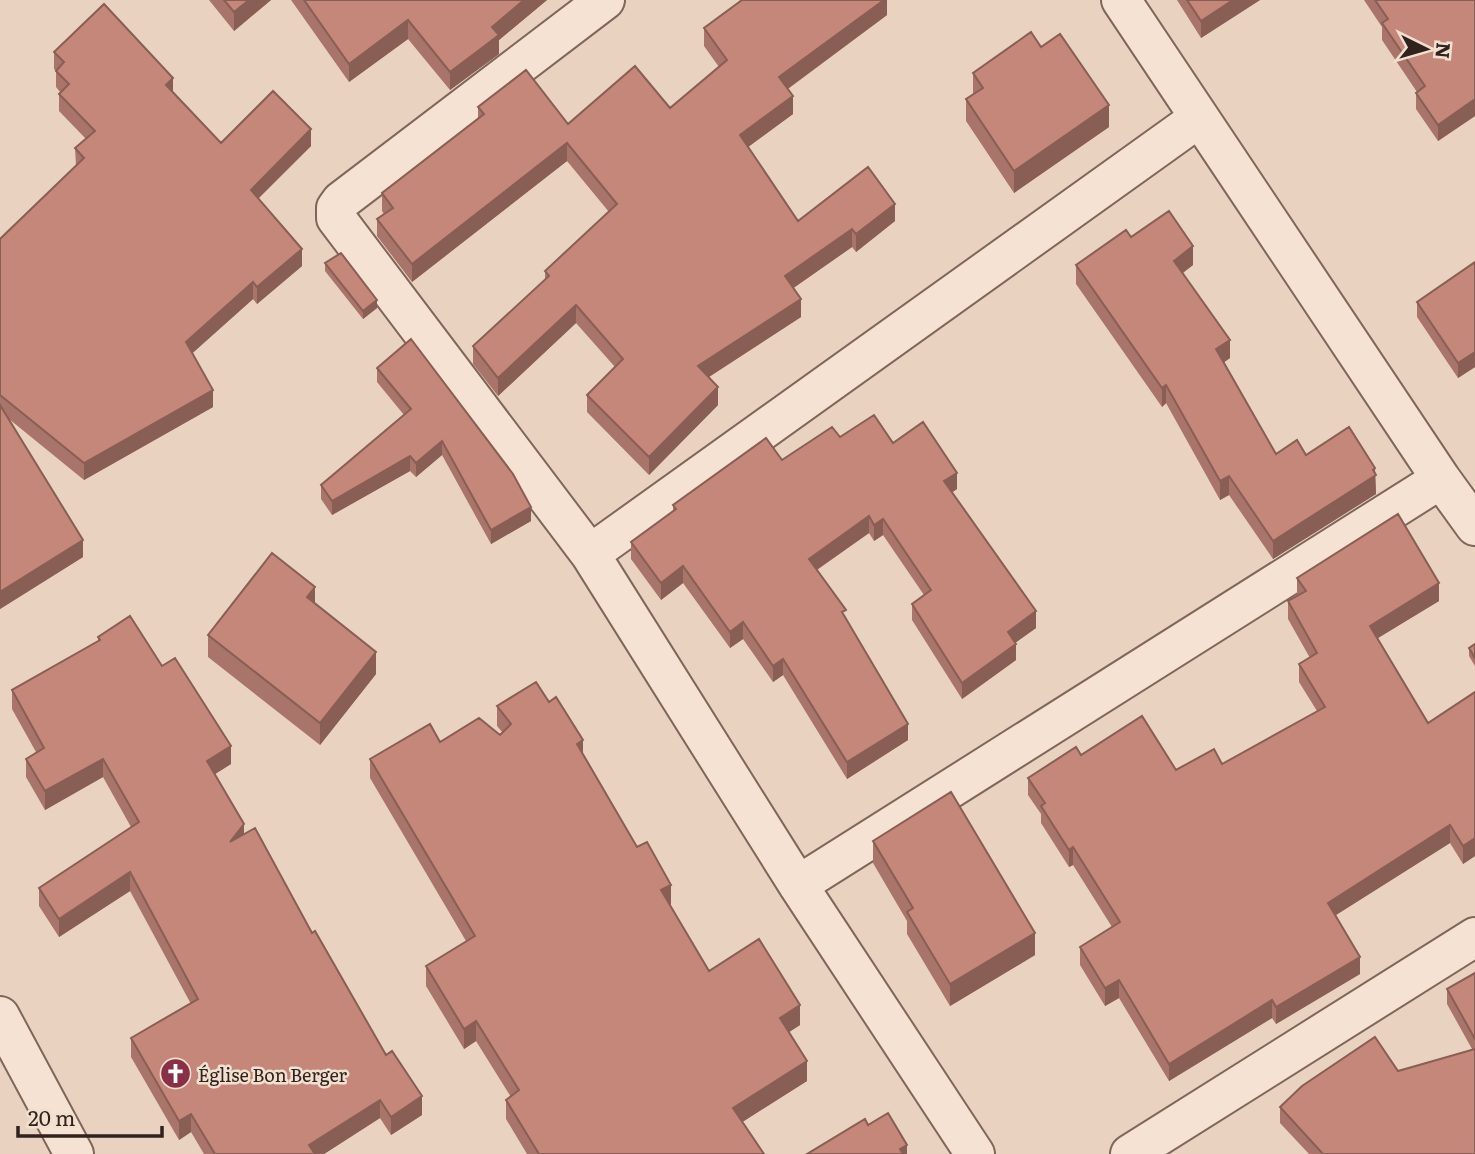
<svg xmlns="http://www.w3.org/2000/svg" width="1475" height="1154" font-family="Literata,serif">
	<rect width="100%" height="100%" fill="#e9d3c0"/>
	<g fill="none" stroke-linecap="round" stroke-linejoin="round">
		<defs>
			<path id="minor" d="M 605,0 L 341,201 L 336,208 L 336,218 L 590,554 L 798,885 L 975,1154
				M 1121,0 L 1441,479 L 1475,526
				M 590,554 L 1199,118
				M 798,885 L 1441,479
				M 1130,1154 L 1475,937"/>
			<path id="tertiary" d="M 0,1016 L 74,1154"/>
		</defs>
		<use href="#minor" stroke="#80655a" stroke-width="42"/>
		<use href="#tertiary" stroke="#80655a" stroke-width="42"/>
		<use href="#minor" stroke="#f5e2d2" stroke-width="38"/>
		<use href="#tertiary" stroke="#f5e2d2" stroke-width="38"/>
	</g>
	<path fill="#a97469" d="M 209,0 L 271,0 L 234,31 Z
		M 291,0 L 547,0 L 499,40 L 499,54 L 450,90 L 408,39 L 349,82 Z
		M 887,0 L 887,15 L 788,89 L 793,114 L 748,147 L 798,221 L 895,221 L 856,252 L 852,247 L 793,288 L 801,317 L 709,377 L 718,405 L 649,475 L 587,412 L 587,395 L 615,367 L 576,323 L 498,396 L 473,364 L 473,346 L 545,280 L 545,271 L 609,212 L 567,161 L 412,282 L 377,236 L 377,219 L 384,214 L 382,211 L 382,193 L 478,119 L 478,107 L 568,124 L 670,108 L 719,67 L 704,46 L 704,28 Z
		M 1177,0 L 1260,0 L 1201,38 Z
		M 1364,0 L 1475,0 L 1475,116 L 1438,141 L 1416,109 L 1416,93 L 1417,92 L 1382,40 L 1382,27 Z
		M 54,52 L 173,92 L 221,143 L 311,146 L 258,198 L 302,266 L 257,304 L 253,299 L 192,353 L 213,407 L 84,480 L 9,419 L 83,557 L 0,609 L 0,239 L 76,166 L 75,148 L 86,139 L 59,111 L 59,94 L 61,93 L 56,87 L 56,71 L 54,69 Z
		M 973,73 L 1109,127 L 1014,193 L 966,121 L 966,99 L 973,94 Z
		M 1131,237 L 1193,265 L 1183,273 L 1230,358 L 1224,362 L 1276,454 L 1306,455 L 1375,474 L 1376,494 L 1273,559 L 1229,495 L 1220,500 L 1166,403 L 1162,407 L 1076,284 L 1076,265 Z
		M 1475,262 L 1475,367 L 1458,378 L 1417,317 L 1417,302 Z
		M 325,263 L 377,308 L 363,319 L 325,271 Z
		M 377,368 L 531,521 L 491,544 L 442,455 L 416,477 L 410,471 L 332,515 L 321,499 L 321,485 L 404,415 L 377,382 Z
		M 840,437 L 893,443 L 957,489 L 952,492 L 1036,628 L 1015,643 L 1016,660 L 962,699 L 912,620 L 912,604 L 924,595 L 883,535 L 874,541 L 869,533 L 817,570 L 846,618 L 908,740 L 847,779 L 783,675 L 773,682 L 743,639 L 730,648 L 683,583 L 661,600 L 631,559 L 631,542 L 673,511 L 673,505 Z
		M 1297,578 L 1439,601 L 1377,638 L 1428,723 L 1475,692 L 1475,856 L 1463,864 L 1450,843 L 1336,915 L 1360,974 L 1276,1024 L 1272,1018 L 1169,1081 L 1119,998 L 1105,1006 L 1080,965 L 1080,947 L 1112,927 L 1073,865 L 1069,867 L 1041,823 L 1041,814 L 1028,795 L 1028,778 L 1081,755 L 1176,770 L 1222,764 L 1317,711 L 1299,682 L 1299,664 L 1310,658 L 1288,619 L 1288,601 L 1297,596 Z
		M 315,604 L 376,674 L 320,745 L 208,657 L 208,635 Z
		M 98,637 L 162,666 L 231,764 L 215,774 L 244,834 L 312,933 L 422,1115 L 391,1135 L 380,1118 L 324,1154 L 204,1154 L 191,1132 L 179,1140 L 131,1057 L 131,1038 L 191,1004 L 130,891 L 59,937 L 39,906 L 39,888 L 131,827 L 103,777 L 45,810 L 26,777 L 26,759 L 36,752 L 12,709 L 12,690 L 98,641 Z
		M 1475,644 L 1475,666 L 1469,656 L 1469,648 Z
		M 497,706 L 583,754 L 637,847 L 671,904 L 670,905 L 709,971 L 800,1025 L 789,1032 L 807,1081 L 742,1122 L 764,1154 L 527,1154 L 506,1119 L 506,1100 L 511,1097 L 476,1041 L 464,1049 L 426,986 L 426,966 L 466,941 L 370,778 L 370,759 L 440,742 L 500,735 L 503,733 L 497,726 Z
		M 873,841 L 1035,955 L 950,1006 L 907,934 L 907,921 L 873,863 Z
		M 1475,973 L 1475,1154 L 1309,1154 L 1280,1123 L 1280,1107 L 1472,1049 L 1447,1004 L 1447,989 Z"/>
	<path fill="#895e55" d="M 249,0 L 271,0 L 234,31 L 234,12 Z
		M 524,0 L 547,0 L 499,40 L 499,54 L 450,90 L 450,72 L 492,27 Z
		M 884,0 L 887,0 L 887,15 L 779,95 L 779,77 Z
		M 1233,0 L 1260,0 L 1201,38 L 1201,21 Z
		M 408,20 L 408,39 L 349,82 L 349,64 Z
		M 173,78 L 173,95 L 166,85 Z
		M 793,96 L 793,114 L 740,153 L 740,135 Z
		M 1475,99 L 1475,116 L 1438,141 L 1438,125 Z
		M 1109,105 L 1109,127 L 1014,193 L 1014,171 Z
		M 311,129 L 311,146 L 251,206 L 251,190 Z
		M 567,143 L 567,161 L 412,282 L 412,264 Z
		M 895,204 L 895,221 L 856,252 L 856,234 Z
		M 852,229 L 852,247 L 785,294 L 785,276 Z
		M 1193,246 L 1193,265 L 1174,279 L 1174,261 Z
		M 302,249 L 302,266 L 257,304 L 257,287 Z
		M 253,282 L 253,299 L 186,359 L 186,342 Z
		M 801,299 L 801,317 L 698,384 L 698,366 Z
		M 377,300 L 377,308 L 363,319 L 363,311 Z
		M 576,305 L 576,323 L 498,396 L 498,378 Z
		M 1230,340 L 1230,358 L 1216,368 L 1216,349 Z
		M 1475,352 L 1475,367 L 1458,378 L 1458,363 Z
		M 1166,385 L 1166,403 L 1162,407 L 1162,388 Z
		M 718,387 L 718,405 L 649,475 L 649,457 Z
		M 213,390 L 213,407 L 84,480 L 84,463 Z
		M 442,441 L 442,455 L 416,477 L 416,463 Z
		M 410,456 L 410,471 L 332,515 L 332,501 Z
		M 1375,468 L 1376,494 L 1273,559 L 1273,541 Z
		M 957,473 L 957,489 L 944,498 L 944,481 Z
		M 1229,476 L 1229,495 L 1220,500 L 1220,481 Z
		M 531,507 L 531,521 L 491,544 L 491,530 Z
		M 869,516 L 869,533 L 809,575 L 809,559 Z
		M 883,519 L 883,535 L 874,541 L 874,525 Z
		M 83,540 L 83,557 L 0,609 L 0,592 Z
		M 683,566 L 683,583 L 661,600 L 661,583 Z
		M 1439,583 L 1439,601 L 1370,643 L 1370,626 Z
		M 315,587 L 315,609 L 307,597 Z
		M 1036,611 L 1036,628 L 1008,648 L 1008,632 Z
		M 743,622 L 743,639 L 730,648 L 730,632 Z
		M 1016,644 L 1016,660 L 962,699 L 962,683 Z
		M 376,652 L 376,674 L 320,745 L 320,723 Z
		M 783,659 L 783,675 L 773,682 L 773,666 Z
		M 908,724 L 908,740 L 847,779 L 847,762 Z
		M 583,740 L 583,760 L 577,744 Z
		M 231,746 L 231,764 L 207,779 L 207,761 Z
		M 103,759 L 103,777 L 45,810 L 45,791 Z
		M 244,824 L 244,843 L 230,842 Z
		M 1450,825 L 1450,843 L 1328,920 L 1328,903 Z
		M 1475,838 L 1475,856 L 1463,864 L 1463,846 Z
		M 1073,847 L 1073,865 L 1069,867 L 1069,850 Z
		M 130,872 L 130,891 L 59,937 L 59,919 Z
		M 671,885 L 671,904 L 661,910 L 661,890 Z
		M 1035,933 L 1035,955 L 950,1006 L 950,984 Z
		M 1360,957 L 1360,974 L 1276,1024 L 1276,1007 Z
		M 1119,980 L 1119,998 L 1105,1006 L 1105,988 Z
		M 1272,1000 L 1272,1018 L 1169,1081 L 1169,1064 Z
		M 800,1005 L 800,1025 L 780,1038 L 780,1018 Z
		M 476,1021 L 476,1041 L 464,1049 L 464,1029 Z
		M 807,1061 L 807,1081 L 733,1128 L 733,1108 Z
		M 422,1096 L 422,1115 L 391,1135 L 391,1117 Z
		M 380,1100 L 380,1118 L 324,1154 L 309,1154 L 309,1145 Z
		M 191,1114 L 191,1132 L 179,1140 L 179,1121 Z
		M 907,1145 L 907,1154 L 900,1154 L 900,1149 Z"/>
	<path fill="#c4877a" stroke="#895e55" stroke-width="2" d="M 224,0 L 249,0 L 234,12 Z
		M 304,0 L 524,0 L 492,27 L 499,35 L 450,72 L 408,20 L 349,64 Z
		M 742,0 L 884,0 L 779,77 L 793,96 L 740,135 L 798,221 L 868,167 L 895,204 L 856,234 L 852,229 L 785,276 L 801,299 L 698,366 L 718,387 L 649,457 L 587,395 L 623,359 L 576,305 L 498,378 L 473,346 L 549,276 L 545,271 L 617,204 L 567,143 L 412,264 L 377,219 L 393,208 L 382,193 L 484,114 L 478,107 L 526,70 L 568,124 L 635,66 L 670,108 L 727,60 L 704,28 Z
		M 1187,0 L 1233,0 L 1201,21 Z
		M 1375,0 L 1475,0 L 1475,99 L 1438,125 L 1416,93 L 1425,86 L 1382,23 L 1388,19 Z
		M 104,4 L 173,78 L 166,85 L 221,143 L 273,91 L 311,129 L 251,190 L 302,249 L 257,287 L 253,282 L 186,342 L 213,390 L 84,463 L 0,395 L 0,239 L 84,158 L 75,148 L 95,131 L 59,94 L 69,84 L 56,71 L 64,62 L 54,52 Z
		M 1031,32 L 1041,47 L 1060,34 L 1109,105 L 1014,171 L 966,99 L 983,88 L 973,73 Z
		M 1169,211 L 1193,246 L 1174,261 L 1230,340 L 1216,349 L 1276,454 L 1297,440 L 1306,455 L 1349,427 L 1375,468 L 1373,470 L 1376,475 L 1273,541 L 1229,476 L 1220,481 L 1166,385 L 1162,388 L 1076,265 L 1126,230 L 1131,237 Z
		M 341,253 L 377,300 L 363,311 L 325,263 Z
		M 1475,262 L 1475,352 L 1458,363 L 1417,302 Z
		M 411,339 L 513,474 L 531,507 L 491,530 L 442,441 L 416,463 L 410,456 L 332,501 L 321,485 L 411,409 L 377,368 Z
		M 0,405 L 83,540 L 0,592 Z
		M 874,415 L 893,443 L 923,422 L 957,473 L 944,481 L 1036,611 L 1008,632 L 1016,644 L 962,683 L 912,604 L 931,590 L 883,519 L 874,525 L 869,516 L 809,559 L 846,610 L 842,612 L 908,724 L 847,762 L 783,659 L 773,666 L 743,622 L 730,632 L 683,566 L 661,583 L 631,542 L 676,509 L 673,505 L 766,438 L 782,460 L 832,427 L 840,437 Z
		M 1398,514 L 1439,583 L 1370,626 L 1428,723 L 1475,692 L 1475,838 L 1463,846 L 1450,825 L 1328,903 L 1360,957 L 1276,1007 L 1272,1000 L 1169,1064 L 1119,980 L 1105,988 L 1080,947 L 1120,922 L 1073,847 L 1069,850 L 1041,806 L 1045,803 L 1028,778 L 1076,747 L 1081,755 L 1142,716 L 1176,770 L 1214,749 L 1222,764 L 1325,707 L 1299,664 L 1317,653 L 1288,601 L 1306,591 L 1297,578 Z
		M 272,553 L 315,587 L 307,597 L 376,652 L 320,723 L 208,635 Z
		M 130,616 L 162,666 L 175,658 L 231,746 L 207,761 L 244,824 L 230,842 L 255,828 L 312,933 L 315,931 L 386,1055 L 392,1051 L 422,1096 L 391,1117 L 380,1100 L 309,1145 L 315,1154 L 215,1154 L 191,1114 L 179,1121 L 131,1038 L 198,999 L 130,872 L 59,919 L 39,888 L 139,822 L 103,759 L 45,791 L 26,759 L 44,748 L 12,690 L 100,640 L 98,637 Z
		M 1475,644 L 1475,658 L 1469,648 Z
		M 536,682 L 549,702 L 556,697 L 583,740 L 577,744 L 637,847 L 647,842 L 671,885 L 661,890 L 709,971 L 759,939 L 800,1005 L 780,1018 L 807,1061 L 733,1108 L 764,1154 L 539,1154 L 506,1100 L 519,1090 L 476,1021 L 464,1029 L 426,966 L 475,936 L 370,759 L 430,724 L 440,742 L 479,718 L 500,735 L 511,724 L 497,706 Z
		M 951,792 L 1035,933 L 950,984 L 907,912 L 913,908 L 873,841 Z
		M 1475,973 L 1475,1039 L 1447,989 Z
		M 1375,1037 L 1398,1071 L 1475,1049 L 1475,1154 L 1323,1154 L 1280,1107 L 1302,1086 Z
		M 888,1113 L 907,1145 L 900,1149 L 903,1154 L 807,1154 L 865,1119 L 868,1125 Z"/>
	<defs>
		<symbol id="church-disc" viewBox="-11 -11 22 22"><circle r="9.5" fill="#893046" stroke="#f1dfcf"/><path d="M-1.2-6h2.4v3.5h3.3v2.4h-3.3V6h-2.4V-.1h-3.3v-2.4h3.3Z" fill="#fff"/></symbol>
	</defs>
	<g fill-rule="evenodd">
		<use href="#church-disc" x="158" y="1056" width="35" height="35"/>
	</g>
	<g text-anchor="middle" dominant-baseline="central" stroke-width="5" stroke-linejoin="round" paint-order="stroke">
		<g font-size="18" fill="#31221d" stroke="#f1dfcf" text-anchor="start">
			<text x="198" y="1074">Église Bon Berger</text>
		</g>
	</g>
	<g transform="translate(1426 49) rotate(95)" stroke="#f1dfcf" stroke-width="5" paint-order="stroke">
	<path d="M0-5L12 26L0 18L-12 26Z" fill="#31221d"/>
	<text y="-10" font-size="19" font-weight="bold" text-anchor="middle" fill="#31221d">N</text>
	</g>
	<path d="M18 1126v10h144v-10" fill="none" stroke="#31221d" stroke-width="3.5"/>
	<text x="28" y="1126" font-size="21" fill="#31221d" stroke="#f1dfcf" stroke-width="5" paint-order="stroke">20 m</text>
</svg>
